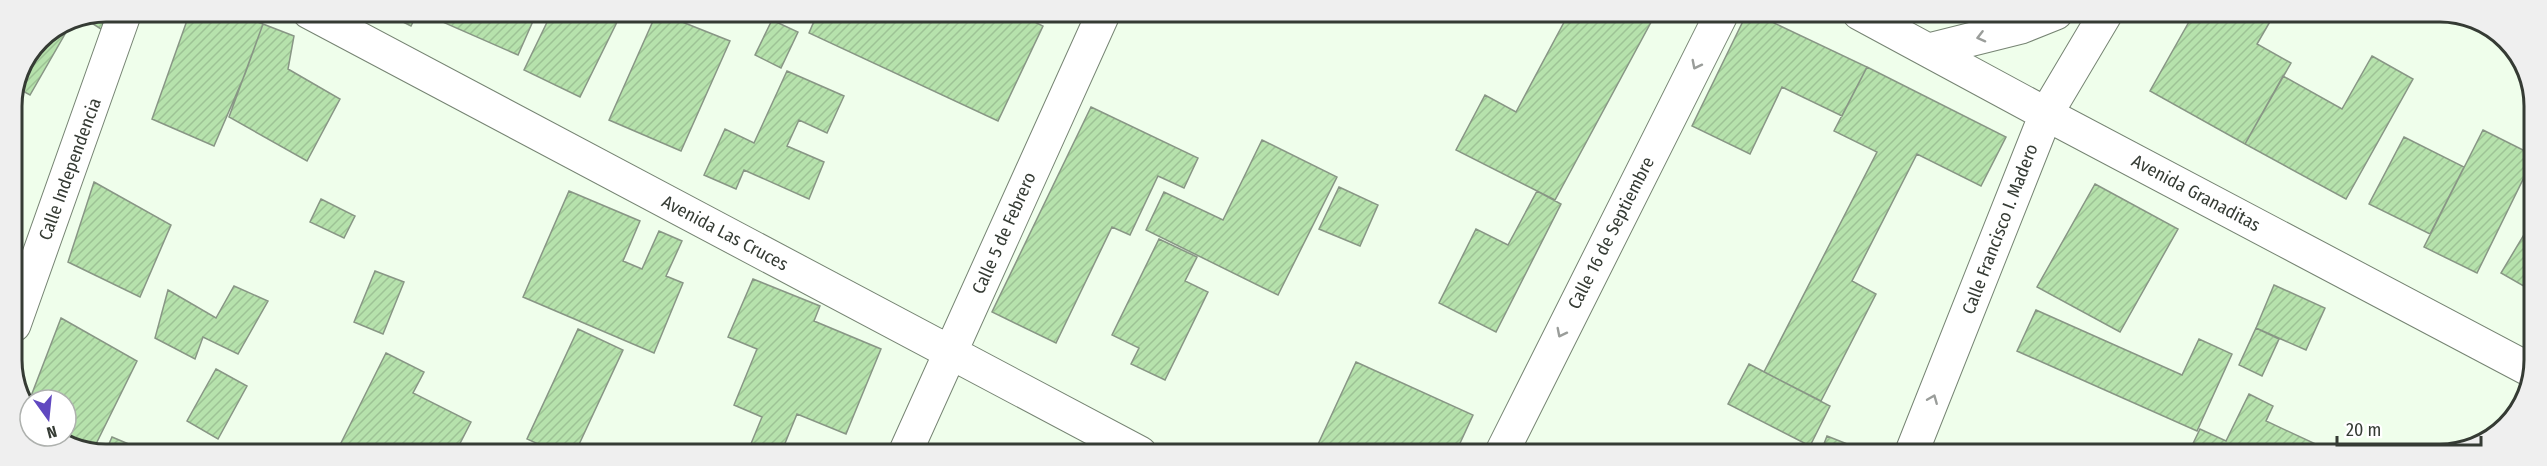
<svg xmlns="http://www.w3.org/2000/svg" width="2547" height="466" font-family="'Fira Sans Condensed',sans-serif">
	<defs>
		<pattern id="building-hatch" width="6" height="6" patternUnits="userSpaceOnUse" patternTransform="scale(1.5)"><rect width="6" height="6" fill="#b6e2ac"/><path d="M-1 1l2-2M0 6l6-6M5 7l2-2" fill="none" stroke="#9dc395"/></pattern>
	</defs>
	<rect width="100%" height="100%" fill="#effeeb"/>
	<path fill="url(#building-hatch)" stroke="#889685" stroke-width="1.5" d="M 107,12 L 115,12 L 104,31 L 90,22 L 93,18 Z
		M 190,12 L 229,12 L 263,24 L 245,74 L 214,146 L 152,119 Z
		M 383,12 L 418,12 L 411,26 Z
		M 442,12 L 537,12 L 518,55 L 438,20 Z
		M 552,12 L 622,12 L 580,97 L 524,70 Z
		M 657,12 L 730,41 L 681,151 L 609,120 Z
		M 818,12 L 1014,12 L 1043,26 L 998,121 L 809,33 Z
		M 1569,13 L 1656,13 L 1555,200 L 1456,150 L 1485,95 L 1516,112 Z
		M 1747,13 L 1753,13 L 1867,67 L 1842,116 L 1782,87 L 1750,154 L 1692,126 Z
		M 2194,13 L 2275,13 L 2257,44 L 2291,63 L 2245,144 L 2150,91 Z
		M 772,20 L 798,32 L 781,68 L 755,55 Z
		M 263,24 L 294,36 L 288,69 L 340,99 L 307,161 L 229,117 Z
		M 60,31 L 65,34 L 30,95 L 19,89 L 40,39 Z
		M 2372,56 L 2413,79 L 2346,199 L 2245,144 L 2283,76 L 2342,109 Z
		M 1867,67 L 2006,137 L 1981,186 L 1917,154 L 1852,281 L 1876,294 L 1821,401 L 1764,372 L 1877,152 L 1834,131 Z
		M 787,71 L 844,96 L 827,133 L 799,120 L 787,146 L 824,162 L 809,199 L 744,170 L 736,189 L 704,175 L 725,129 L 754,143 Z
		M 16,96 L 20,98 L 12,128 L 12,106 Z
		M 1091,107 L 1198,158 L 1184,188 L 1158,176 L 1130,235 L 1112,227 L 1056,343 L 992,312 Z
		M 2483,130 L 2533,155 L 2533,159 L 2477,273 L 2424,247 Z
		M 2404,137 L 2464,167 L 2430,234 L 2369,204 Z
		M 1262,140 L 1337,177 L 1278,295 L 1146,230 L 1164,192 L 1223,220 Z
		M 94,182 L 171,225 L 140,297 L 68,262 Z
		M 2095,184 L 2178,229 L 2120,332 L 2037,287 Z
		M 1339,187 L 1378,205 L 1360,246 L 1319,229 Z
		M 569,191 L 640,221 L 623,261 L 642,269 L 659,231 L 682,241 L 666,276 L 683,283 L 654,353 L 523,297 Z
		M 1537,191 L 1561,204 L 1496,332 L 1439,303 L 1476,229 L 1508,245 Z
		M 321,199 L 355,216 L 344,238 L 310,222 Z
		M 2534,218 L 2534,292 L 2501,273 Z
		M 1159,239 L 1197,257 L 1185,281 L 1208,292 L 1165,380 L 1131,364 L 1139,348 L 1112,335 Z
		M 375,271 L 404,282 L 383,334 L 354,322 Z
		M 753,279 L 820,306 L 814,321 L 881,349 L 846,434 L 797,414 L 781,453 L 748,451 L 762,417 L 734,405 L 757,349 L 728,337 Z
		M 2274,285 L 2325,308 L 2306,350 L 2256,328 Z
		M 234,286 L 268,301 L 238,354 L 203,337 L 195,359 L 155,338 L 168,290 L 216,318 Z
		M 2036,310 L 2182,375 L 2199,339 L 2232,354 L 2197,431 L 2017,351 Z
		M 61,318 L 137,361 L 92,452 L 57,436 L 66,436 L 66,400 L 30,400 L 30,408 L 28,404 Z
		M 2256,328 L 2279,339 L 2262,376 L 2239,365 Z
		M 578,329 L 623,350 L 575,453 L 558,453 L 527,439 Z
		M 386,353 L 424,372 L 413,393 L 471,422 L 455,453 L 336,453 Z
		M 1356,362 L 1473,415 L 1455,454 L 1314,453 Z
		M 1749,364 L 1830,406 L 1810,446 L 1728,404 Z
		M 216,369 L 247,386 L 218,439 L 187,421 Z
		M 2249,394 L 2273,406 L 2266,421 L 2337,454 L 2188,454 L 2200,429 L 2226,441 Z
		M 1827,436 L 1870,453 L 1820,454 Z
		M 112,437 L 150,453 L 105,453 Z"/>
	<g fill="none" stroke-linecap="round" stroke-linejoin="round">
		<defs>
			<path id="minor" d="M 309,12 L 1140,453
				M 2046,114 L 2534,372
				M 14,325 L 125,12
				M 905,453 L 1104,12"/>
			<path id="major" d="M 1859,13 L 2046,114
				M 1929,50 L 2021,27 L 2056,13
				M 1501,454 L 1722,13
				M 1911,454 L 2046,114 L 2106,13"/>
		</defs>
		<use href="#minor" stroke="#768473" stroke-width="35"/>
		<use href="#major" stroke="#768473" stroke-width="35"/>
		<use href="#minor" stroke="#fff" stroke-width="33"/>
		<use href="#major" stroke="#fff" stroke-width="33"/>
	</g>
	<defs><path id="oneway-chevron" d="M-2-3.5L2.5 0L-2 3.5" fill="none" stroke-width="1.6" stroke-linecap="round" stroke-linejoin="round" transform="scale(1.5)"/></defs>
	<g stroke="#9a9d9a">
		<use href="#oneway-chevron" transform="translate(1981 37) rotate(166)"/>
		<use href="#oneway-chevron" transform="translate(1696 65) rotate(117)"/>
		<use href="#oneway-chevron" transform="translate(1561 333) rotate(117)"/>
		<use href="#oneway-chevron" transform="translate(1933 399) rotate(-68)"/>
	</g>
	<g text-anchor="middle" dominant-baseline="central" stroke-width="4.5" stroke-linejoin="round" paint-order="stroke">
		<g font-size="18" fill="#353b34" stroke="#fff">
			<text transform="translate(70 169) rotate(-70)">Calle Independencia</text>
			<text transform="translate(2196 193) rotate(28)">Avenida Granaditas</text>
			<text transform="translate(2000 229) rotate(-69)">Calle Francisco I. Madero</text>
			<text transform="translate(725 233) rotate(28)">Avenida Las Cruces</text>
			<text transform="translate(1004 233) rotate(-66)">Calle 5 de Febrero</text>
			<text transform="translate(1611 233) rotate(-63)">Calle 16 de Septiembre</text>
		</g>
	</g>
	<path d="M0 0H2547V466H0ZM106 22H2440A84 84 0 0 1 2524 106V360A84 84 0 0 1 2440 444H106A84 84 0 0 1 22 360V106A84 84 0 0 1 106 22Z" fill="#efefef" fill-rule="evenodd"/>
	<path fill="none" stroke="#353b34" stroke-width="3" d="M106 22H2440A84 84 0 0 1 2524 106V360A84 84 0 0 1 2440 444H106A84 84 0 0 1 22 360V106A84 84 0 0 1 106 22Z"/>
	<g transform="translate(48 418) rotate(165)"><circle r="28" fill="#ffffff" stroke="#aeb1ae" stroke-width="1.5"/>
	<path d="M0-4.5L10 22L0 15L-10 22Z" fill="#6048c0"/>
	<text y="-9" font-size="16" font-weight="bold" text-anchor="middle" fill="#353b34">N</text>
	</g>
	<path d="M2337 436v9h144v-9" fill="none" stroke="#353b34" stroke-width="3"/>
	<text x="2346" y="436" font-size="18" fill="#353b34" stroke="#ffffff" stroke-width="4.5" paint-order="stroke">20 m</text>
</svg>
